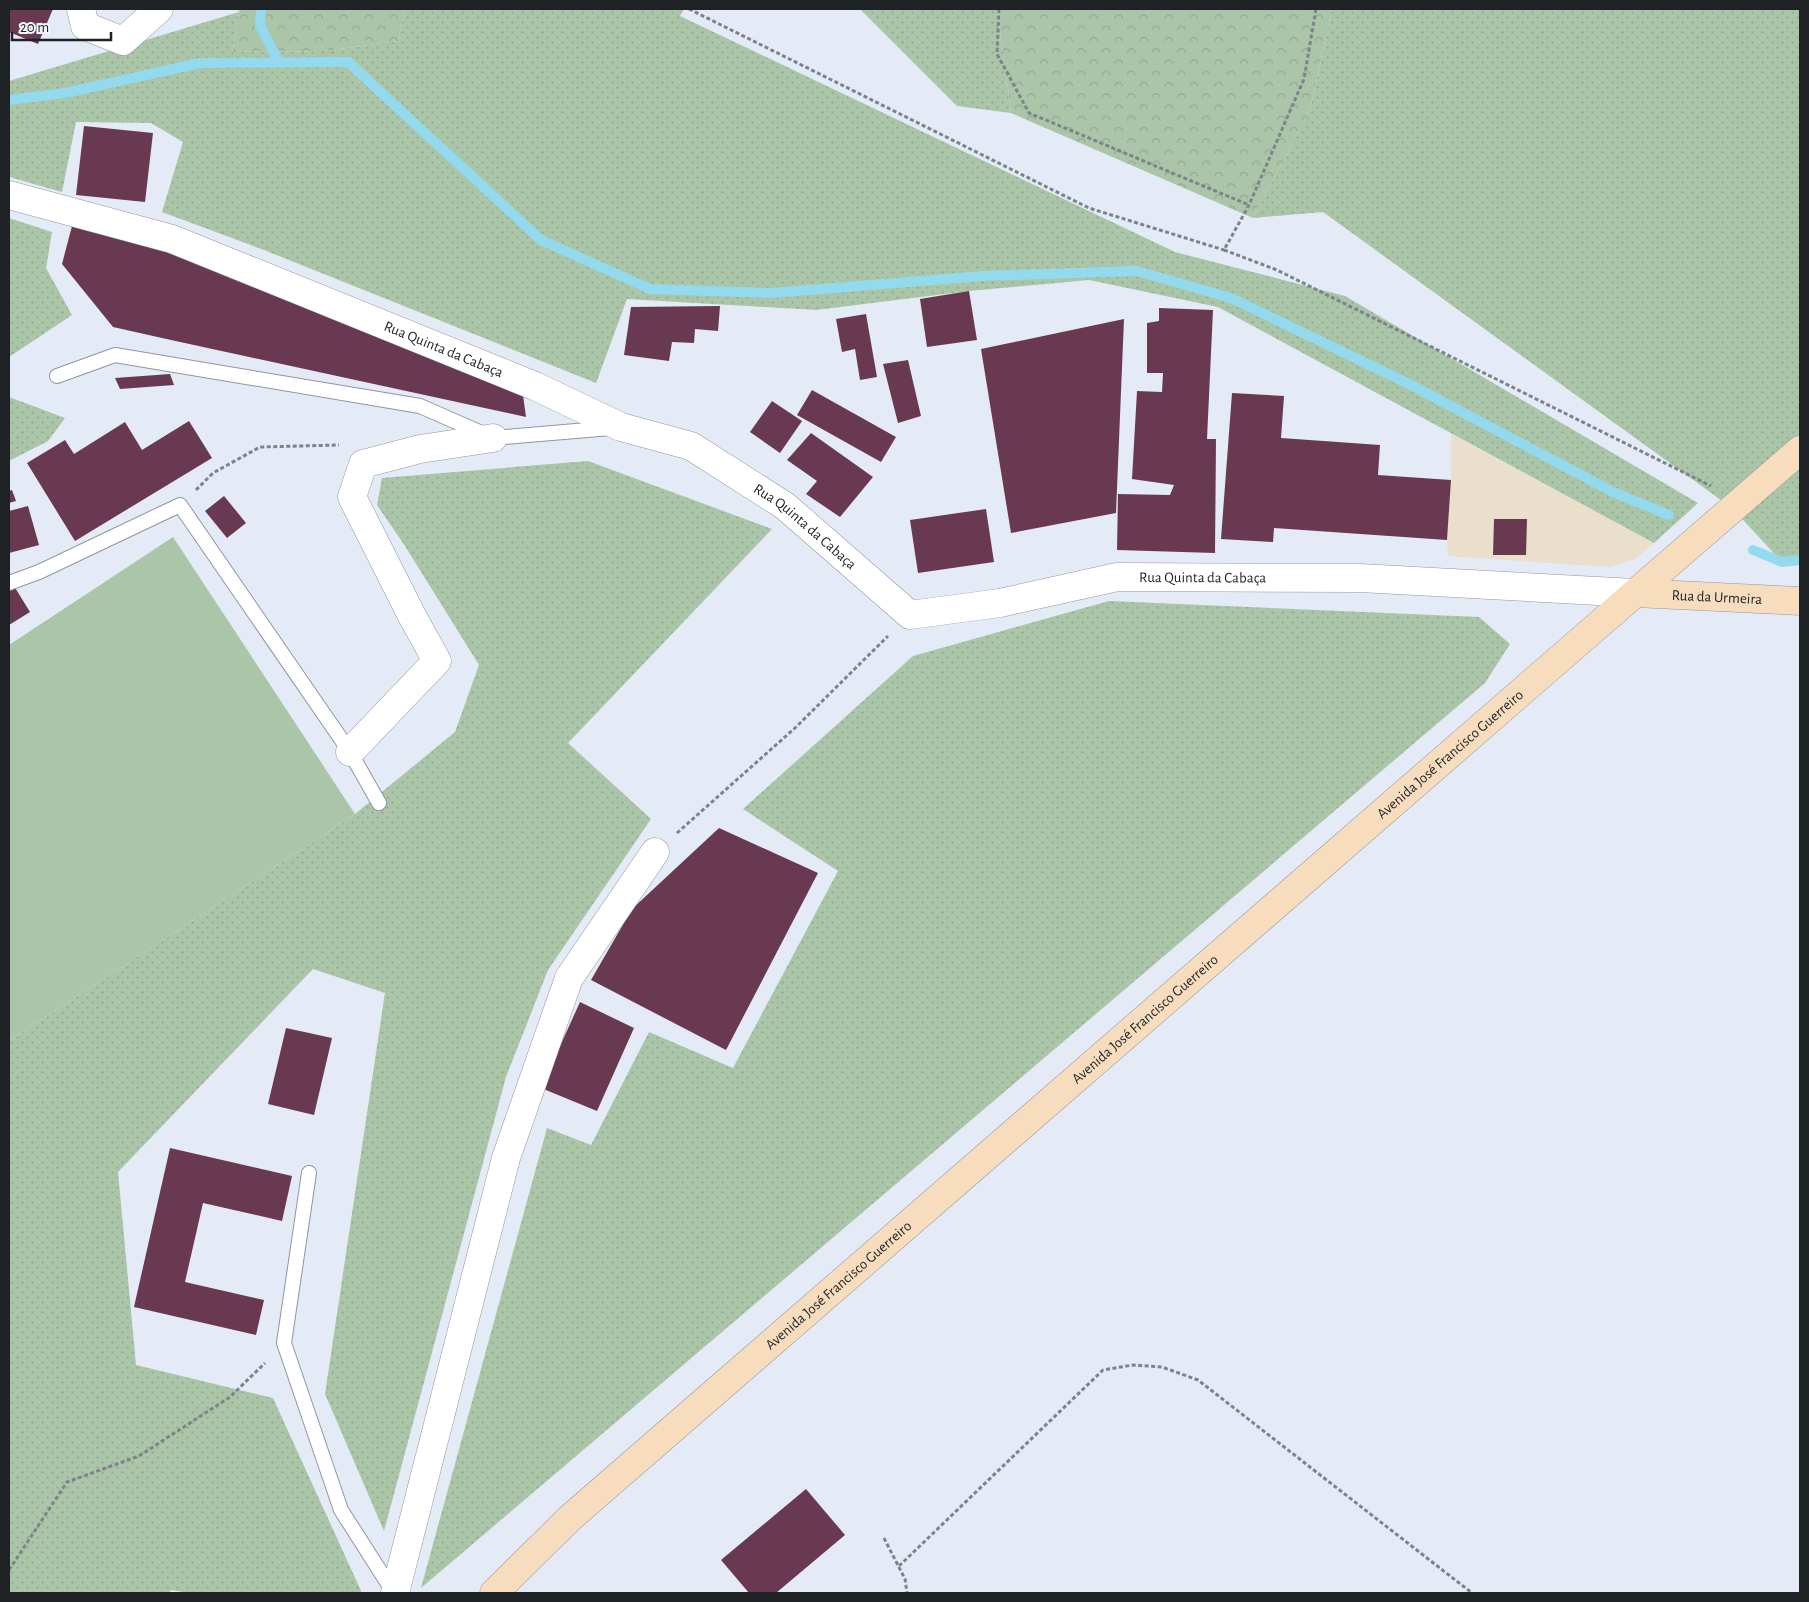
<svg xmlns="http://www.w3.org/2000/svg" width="1809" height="1602" font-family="'Alegreya Sans',sans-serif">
	<defs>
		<pattern id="grass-dots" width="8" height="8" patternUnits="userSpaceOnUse" patternTransform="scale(1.25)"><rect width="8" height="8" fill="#aac5a8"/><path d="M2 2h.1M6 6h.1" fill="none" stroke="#92a990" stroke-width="1.8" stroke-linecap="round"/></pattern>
		<pattern id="forest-crowns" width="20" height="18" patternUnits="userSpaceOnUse" patternTransform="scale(1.25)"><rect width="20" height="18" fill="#aac5a8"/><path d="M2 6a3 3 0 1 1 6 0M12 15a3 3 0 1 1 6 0" fill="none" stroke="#92a990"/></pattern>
	</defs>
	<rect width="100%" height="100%" fill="#e4ebf6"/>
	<path fill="#e9dfca" d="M 1451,434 L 1654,543 L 1635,559 L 1609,567 L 1448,556 L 1447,540 L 1451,480 Z"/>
	<path fill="url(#grass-dots)" d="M 238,9 L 240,9 L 232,52 L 324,51 L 398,41 L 405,9 L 684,9 L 680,16 L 1175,252 L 1345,296 L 1698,503 L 1654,543 L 1218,307 L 1089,280 L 969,291 L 816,310 L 627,299 L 596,383 L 264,250 L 162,212 L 183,142 L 151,123 L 76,122 L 62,192 L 9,177 L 9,81 L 239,12 Z
		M 860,9 L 997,9 L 1011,113 L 957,106 Z
		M 1332,9 L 1800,9 L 1800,560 L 1782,562 L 1732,508 L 1323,212 L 1253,218 L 1310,110 Z
		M 9,218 L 52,232 L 46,268 L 72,315 L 9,357 Z
		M 9,397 L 65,418 L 48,441 L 9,461 Z
		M 588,461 L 772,529 L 568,743 L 651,819 L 548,970 L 506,1077 L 384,1531 L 325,1394 L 385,993 L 313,969 L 118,1172 L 136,1365 L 273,1398 L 362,1593 L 190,1593 L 171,1590 L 169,1593 L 9,1593 L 9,1041 L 355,814 L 455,732 L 479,665 L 405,546 L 377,505 L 382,478 Z
		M 1109,601 L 1479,617 L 1510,644 L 1485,683 L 421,1588 L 547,1128 L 591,1145 L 649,1032 L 733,1068 L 838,871 L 743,809 L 913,656 Z"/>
	<path fill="url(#forest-crowns)" d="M 240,9 L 405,9 L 398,41 L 324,51 L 232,52 Z
		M 997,9 L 1332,9 L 1310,110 L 1253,218 L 1011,113 Z"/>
	<path fill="#aac5a8" d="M 173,537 L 355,814 L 9,1041 L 9,645 Z"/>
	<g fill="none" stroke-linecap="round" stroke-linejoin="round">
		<path stroke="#94daef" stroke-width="10" d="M 261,9 L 260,26 L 279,62
			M 9,100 L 65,93 L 200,63 L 348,62 L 541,240 L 650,289 L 771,293 L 983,276 L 1137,271 L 1231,298 L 1411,385 L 1615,493 L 1669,515
			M 1753,550 L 1782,562 L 1800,560"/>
	</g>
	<path fill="#693951" d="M 9,9 L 53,9 L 38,44 L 9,32 Z
		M 84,126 L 153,133 L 145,202 L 76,195 Z
		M 72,226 L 192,255 L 523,395 L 526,417 L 171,340 L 113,327 L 62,264 Z
		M 969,291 L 977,340 L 927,347 L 920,299 Z
		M 720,306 L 718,331 L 695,329 L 694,343 L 672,342 L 669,361 L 624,355 L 631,307 Z
		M 1159,308 L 1213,310 L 1207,439 L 1216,439 L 1215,553 L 1117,550 L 1118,494 L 1170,495 L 1174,485 L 1132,479 L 1137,391 L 1162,392 L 1163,373 L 1147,373 L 1147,323 L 1159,321 Z
		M 866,314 L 877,377 L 860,380 L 855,349 L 842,352 L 836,319 Z
		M 1124,319 L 1116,513 L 1011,533 L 981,349 Z
		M 908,360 L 921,416 L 898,423 L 883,364 Z
		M 170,374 L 174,385 L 120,389 L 115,378 Z
		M 812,390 L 896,437 L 881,462 L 797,415 Z
		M 1232,393 L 1284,396 L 1281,438 L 1380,445 L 1378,475 L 1451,480 L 1447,540 L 1274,528 L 1273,542 L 1221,539 Z
		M 772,401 L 802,421 L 780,453 L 750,432 Z
		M 189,421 L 212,458 L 75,541 L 27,463 L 65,440 L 74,454 L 125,422 L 142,450 Z
		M 811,433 L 873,477 L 840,517 L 806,494 L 817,481 L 787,460 Z
		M 12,490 L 16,501 L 9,503 L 9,491 Z
		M 224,496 L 246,523 L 227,538 L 205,511 Z
		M 28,506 L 39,545 L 9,553 L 9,511 Z
		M 986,509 L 994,562 L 918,573 L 910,520 Z
		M 1494,519 L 1527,519 L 1526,555 L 1493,555 Z
		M 14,586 L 30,612 L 9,625 L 9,590 Z
		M 719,828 L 818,873 L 726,1050 L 591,980 L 632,909 Z
		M 580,1002 L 634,1028 L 597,1111 L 541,1088 Z
		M 286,1028 L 332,1038 L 314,1115 L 268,1104 Z
		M 170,1148 L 292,1176 L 282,1221 L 203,1203 L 185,1282 L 264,1300 L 256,1335 L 134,1307 Z
		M 806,1489 L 845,1535 L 776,1593 L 749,1593 L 721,1560 Z"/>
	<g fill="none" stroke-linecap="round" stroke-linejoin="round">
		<defs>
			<path id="lane" d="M 57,376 L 115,355 L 420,406 L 493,438 L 611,428
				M 9,583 L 39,572 L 180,505 L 350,752 L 379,803
				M 309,1173 L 284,1343 L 341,1510 L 394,1593"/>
			<g id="street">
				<path d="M 81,9 L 85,26 L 123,41 L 159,9"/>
				<path id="s1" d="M 9,195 L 172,239 L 535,386 L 621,427 L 691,446 L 785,506 L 910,615 L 1000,603 L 1117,577 L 1360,578 L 1635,593"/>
				<path d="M 350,752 L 437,661 L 411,614 L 352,497 L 363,464 L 420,449 L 493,438"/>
				<path d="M 395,1593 L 506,1158 L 569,978 L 655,852"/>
			</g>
			<g id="secondary">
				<path id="s2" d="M 1635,593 L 1800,601"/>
				<path id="s3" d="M 494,1593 L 570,1518 L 1800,450"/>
			</g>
		</defs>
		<use href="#lane" stroke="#9096a0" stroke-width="16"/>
		<use href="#street" stroke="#9096a0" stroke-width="29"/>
		<use href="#secondary" stroke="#9096a0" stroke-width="29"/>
		<path stroke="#7e838a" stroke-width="3" stroke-dasharray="4 2.5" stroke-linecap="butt" d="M 689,9 L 1089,208 L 1224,250
			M 999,9 L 997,54 L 1029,113 L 1249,205
			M 1316,9 L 1304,79 L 1249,205 L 1224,250 L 1277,270 L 1711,486
			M 196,490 L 213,473 L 260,447 L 339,445
			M 677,833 L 795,728 L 888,636
			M 884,1538 L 905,1579 L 907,1593
			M 899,1566 L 1103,1370 L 1133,1365 L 1162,1367 L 1198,1380 L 1472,1593
			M 9,1570 L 67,1482 L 139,1456 L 230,1397 L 265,1363"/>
		<use href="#lane" stroke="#fff" stroke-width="14"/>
		<use href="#street" stroke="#fff" stroke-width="28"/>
		<use href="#secondary" stroke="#f7ddbe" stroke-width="28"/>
	</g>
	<g text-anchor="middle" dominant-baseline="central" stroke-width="5" stroke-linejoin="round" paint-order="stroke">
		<g font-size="15" fill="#1f2225" stroke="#f4f8fe">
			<text stroke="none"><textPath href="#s1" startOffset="462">Rua Quinta da Cabaça</textPath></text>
			<text stroke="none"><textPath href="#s1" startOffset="868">Rua Quinta da Cabaça</textPath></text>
			<text stroke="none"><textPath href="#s1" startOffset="1302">Rua Quinta da Cabaça</textPath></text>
			<text stroke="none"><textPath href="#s2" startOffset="82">Rua da Urmeira</textPath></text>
			<text stroke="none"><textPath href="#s3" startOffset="1272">Avenida José Francisco Guerreiro</textPath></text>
			<text stroke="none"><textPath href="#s3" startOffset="868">Avenida José Francisco Guerreiro</textPath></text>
			<text stroke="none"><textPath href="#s3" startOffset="462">Avenida José Francisco Guerreiro</textPath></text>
		</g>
	</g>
	<rect width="1809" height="1602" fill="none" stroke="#1f2225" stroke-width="20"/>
	<path d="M12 32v8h99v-8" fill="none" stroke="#1f2225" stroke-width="2.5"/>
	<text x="20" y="32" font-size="15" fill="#1f2225" stroke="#f4f8fe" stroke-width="4" paint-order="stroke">20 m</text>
</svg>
